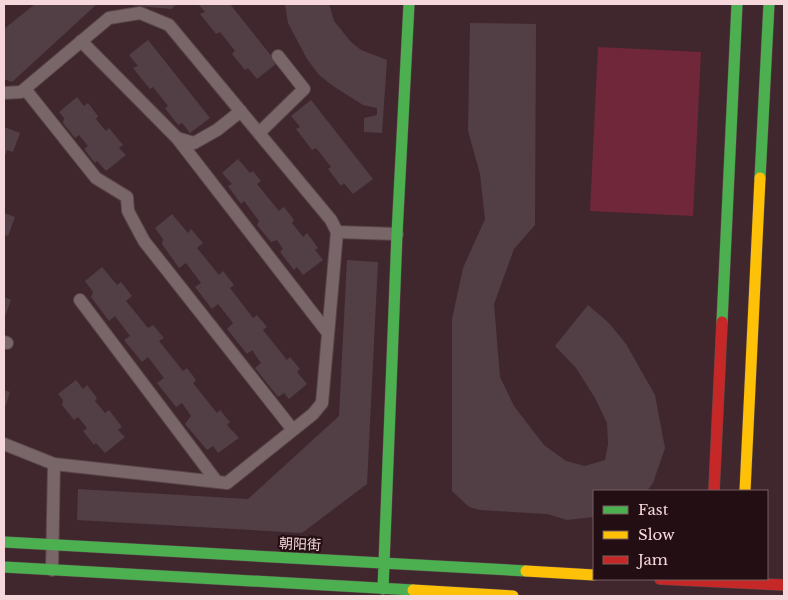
<svg xmlns="http://www.w3.org/2000/svg" width="788" height="600" font-family="'Libre Baskerville','Noto Sans SC',serif">
	<rect width="100%" height="100%" fill="#3f272d"/>
	<path fill="#71273a" d="M 598,47 L 701,52 L 693,216 L 590,211 Z"/>
	<path fill="#523f46" d="M 35,4 L 97,4 L 12,82 L 4,79 L 4,29 Z
		M 119,4 L 177,4 L 171,9 Z
		M 198,4 L 230,4 L 277,63 L 257,79 L 248,68 L 245,70 L 232,54 L 235,51 L 220,32 L 216,34 L 200,14 L 205,12 Z
		M 285,4 L 329,4 L 334,21 L 351,42 L 361,50 L 387,60 L 382,133 L 364,132 L 364,118 L 377,115 L 377,108 L 363,105 L 333,86 L 319,75 L 307,59 L 288,23 Z
		M 470,23 L 536,24 L 535,225 L 514,249 L 494,304 L 500,377 L 514,406 L 544,445 L 566,461 L 585,466 L 605,460 L 608,444 L 607,423 L 595,398 L 576,368 L 555,346 L 588,305 L 609,323 L 626,344 L 655,395 L 665,448 L 653,483 L 647,491 L 594,491 L 594,517 L 567,520 L 547,514 L 480,510 L 469,507 L 452,491 L 452,319 L 463,268 L 485,219 L 480,174 L 468,131 Z
		M 148,40 L 210,118 L 190,133 L 182,123 L 178,125 L 165,108 L 168,106 L 153,87 L 150,89 L 133,68 L 138,66 L 129,55 Z
		M 77,97 L 84,106 L 88,103 L 98,116 L 96,119 L 106,131 L 109,128 L 123,145 L 119,148 L 126,155 L 106,171 L 97,161 L 95,163 L 84,149 L 88,146 L 79,135 L 75,138 L 63,123 L 64,118 L 59,112 Z
		M 311,100 L 373,179 L 353,194 L 344,183 L 341,186 L 328,169 L 331,167 L 316,148 L 312,150 L 296,129 L 300,127 L 291,116 Z
		M 4,127 L 20,133 L 13,152 L 7,150 L 4,158 Z
		M 238,159 L 250,173 L 253,171 L 261,181 L 257,184 L 279,211 L 284,207 L 294,220 L 292,223 L 303,237 L 307,233 L 318,248 L 315,250 L 323,260 L 303,275 L 297,267 L 294,270 L 280,252 L 283,249 L 277,240 L 271,242 L 257,225 L 259,221 L 244,201 L 241,204 L 228,186 L 232,184 L 222,173 Z
		M 4,213 L 15,217 L 8,236 L 4,235 Z
		M 172,214 L 188,233 L 191,229 L 203,243 L 197,248 L 219,275 L 223,271 L 234,285 L 230,288 L 253,318 L 257,315 L 267,327 L 263,330 L 287,360 L 290,357 L 300,369 L 297,372 L 307,384 L 289,399 L 284,393 L 278,397 L 255,368 L 261,363 L 252,350 L 247,354 L 227,329 L 233,323 L 218,304 L 212,309 L 195,287 L 201,283 L 186,263 L 179,268 L 162,244 L 163,239 L 155,228 Z
		M 347,260 L 378,262 L 367,484 L 302,533 L 77,520 L 78,489 L 248,499 L 339,416 Z
		M 102,267 L 117,285 L 121,282 L 132,296 L 126,301 L 148,328 L 153,325 L 164,338 L 159,341 L 183,371 L 187,368 L 196,380 L 193,383 L 217,413 L 220,410 L 230,422 L 227,425 L 239,438 L 218,453 L 213,446 L 207,450 L 185,424 L 191,416 L 182,403 L 176,407 L 157,383 L 164,378 L 148,357 L 142,362 L 124,340 L 130,336 L 115,316 L 109,321 L 91,297 L 93,292 L 85,281 Z
		M 4,297 L 11,300 L 4,319 Z
		M 76,380 L 83,389 L 87,385 L 97,398 L 95,401 L 105,413 L 109,410 L 122,427 L 118,430 L 125,437 L 105,453 L 96,443 L 94,445 L 83,431 L 87,428 L 78,417 L 74,420 L 62,405 L 63,400 L 58,394 Z
		M 4,390 L 10,392 L 4,410 Z"/>
	<g fill="none" stroke-linecap="round" stroke-linejoin="round">
		<defs>
			<path id="street" d="M 81,41 L 177,138
				M 25,89 L 96,178 L 127,197 L 128,211 L 144,241 L 293,430
				M 4,93 L 21,92 L 109,18 L 140,13 L 169,25 L 331,220 L 337,232
				M 241,111 L 217,130 L 194,143 L 177,138 L 328,333
				M 259,133 L 304,89 L 278,56
				M 80,300 L 217,482
				M 4,342 L 7,343
				M 4,444 L 54,464
				M 52,570 L 54,464 L 227,483 L 313,414 L 322,403 L 337,232 L 397,234"/>
			<path id="fast" d="M 760,178 L 769,4
				M 722,322 L 737,4
				M 4,542 L 526,571
				M 4,567 L 413,590
				M 383,589 L 397,234 L 409,4"/>
			<path id="slow" d="M 745,491 L 760,178
				M 526,571 L 594,575
				M 413,590 L 513,596"/>
			<path id="jam" d="M 714,491 L 722,322
				M 660,579 L 784,585"/>
		</defs>
		<use href="#street" stroke="#5a4549" stroke-width="14"/>
		<use href="#fast" stroke="#5a4549" stroke-width="12"/>
		<use href="#slow" stroke="#5a4549" stroke-width="12"/>
		<use href="#jam" stroke="#5a4549" stroke-width="12"/>
		<use href="#street" stroke="#786669" stroke-width="12"/>
		<use href="#fast" stroke="#4caf50" stroke-width="11"/>
		<use href="#slow" stroke="#ffc107" stroke-width="11"/>
		<use href="#jam" stroke="#c62828" stroke-width="11"/>
	</g>
	<g text-anchor="middle" dominant-baseline="central" stroke-width="4.5" stroke-linejoin="round" paint-order="stroke">
		<g font-size="14" fill="#f6d8dc" stroke="#230f13">
			<text transform="translate(300 544) rotate(3)">朝阳街</text>
		</g>
	</g>
	<rect width="788" height="600" fill="none" stroke="#f6d8dc" stroke-width="10"/>
	<rect x="593" y="490" width="175" height="90" fill="#230f13" stroke="#775f63"/>
	<rect x="603" y="506" width="25" height="8" fill="#4caf50" stroke="#775f63"/>
	<text x="638" y="515" font-size="15" fill="#f6d8dc">Fast</text>
	<rect x="603" y="531" width="25" height="8" fill="#ffc107" stroke="#775f63"/>
	<text x="638" y="540" font-size="15" fill="#f6d8dc">Slow</text>
	<rect x="603" y="556" width="25" height="8" fill="#c62828" stroke="#775f63"/>
	<text x="638" y="565" font-size="15" fill="#f6d8dc">Jam</text>
</svg>
